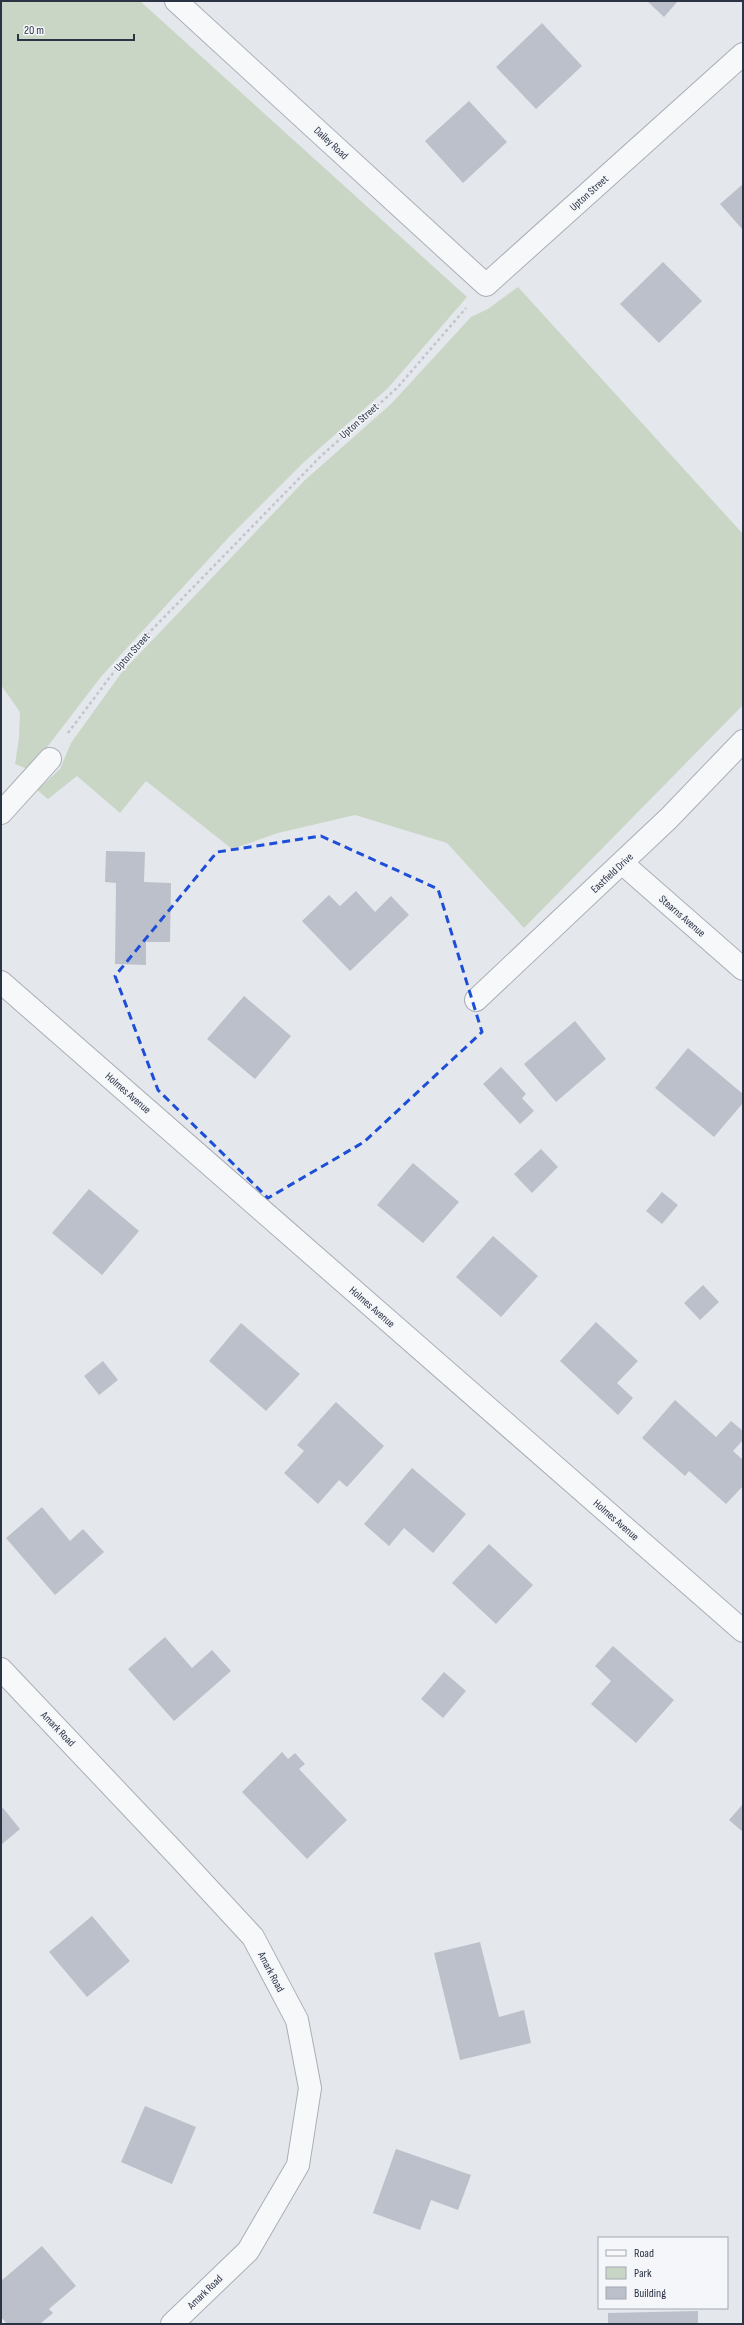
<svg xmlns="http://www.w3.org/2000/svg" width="744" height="2325" font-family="'Sofia Sans Condensed',sans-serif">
	<rect width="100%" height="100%" fill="#e4e7ec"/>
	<path fill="#c9d6c5" d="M 1,1 L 140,1 L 467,297 L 388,388 L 304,462 L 229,537 L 125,650 L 100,678 L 48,746 L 27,769 L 15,764 L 19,738 L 20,712 L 1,685 Z
		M 518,287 L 743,534 L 743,705 L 524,928 L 447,843 L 355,815 L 278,833 L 232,849 L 146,781 L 120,813 L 77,776 L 48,799 L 37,790 L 60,769 L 71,743 L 122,672 L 305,480 L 391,404 L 471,317 L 488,309 Z"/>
	<path fill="#bbc0ca" d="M 647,1 L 678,1 L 664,17 Z
		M 542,23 L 582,66 L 536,109 L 496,67 Z
		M 469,101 L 507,142 L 463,183 L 425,141 Z
		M 743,184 L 743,230 L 720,204 Z
		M 663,262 L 702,301 L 659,343 L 620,304 Z
		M 106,851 L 145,852 L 144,882 L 171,883 L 170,942 L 146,942 L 146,965 L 115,964 L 116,883 L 105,882 Z
		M 356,891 L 375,912 L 391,896 L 409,915 L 350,971 L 302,921 L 329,895 L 340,906 Z
		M 244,996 L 291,1036 L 255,1079 L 207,1039 Z
		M 575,1021 L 606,1059 L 556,1102 L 524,1064 Z
		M 688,1048 L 743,1094 L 743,1103 L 714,1137 L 655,1088 Z
		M 501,1067 L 526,1094 L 522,1098 L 534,1111 L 520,1124 L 483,1084 Z
		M 541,1149 L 558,1167 L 532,1193 L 514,1174 Z
		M 413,1163 L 459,1202 L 423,1243 L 377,1205 Z
		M 89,1189 L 139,1231 L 102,1275 L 52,1233 Z
		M 662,1192 L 678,1205 L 662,1224 L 646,1211 Z
		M 493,1236 L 538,1276 L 501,1317 L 456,1277 Z
		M 703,1285 L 719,1302 L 700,1320 L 684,1303 Z
		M 596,1322 L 638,1361 L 617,1383 L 633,1398 L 618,1415 L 560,1361 Z
		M 241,1323 L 300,1374 L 266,1411 L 209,1361 Z
		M 103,1361 L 118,1380 L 99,1395 L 84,1376 Z
		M 675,1400 L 716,1437 L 731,1421 L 743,1431 L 743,1440 L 733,1451 L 743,1460 L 743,1486 L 726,1504 L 689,1471 L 685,1476 L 642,1438 Z
		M 336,1402 L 384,1446 L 347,1487 L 339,1480 L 318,1504 L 284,1473 L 304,1451 L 297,1445 Z
		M 412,1468 L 466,1514 L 433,1553 L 404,1528 L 389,1546 L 364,1524 Z
		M 42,1507 L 70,1541 L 83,1529 L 104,1552 L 55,1595 L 6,1538 Z
		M 489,1544 L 533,1585 L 496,1624 L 452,1583 Z
		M 165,1637 L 192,1668 L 212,1650 L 231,1671 L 174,1721 L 128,1669 Z
		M 613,1646 L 674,1700 L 636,1743 L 591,1704 L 611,1681 L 595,1666 Z
		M 444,1672 L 466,1691 L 443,1718 L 421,1699 Z
		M 282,1752 L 288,1759 L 295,1753 L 305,1764 L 299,1769 L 347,1820 L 307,1859 L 242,1792 Z
		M 743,1804 L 743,1832 L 729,1820 Z
		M 3,1808 L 20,1829 L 1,1845 L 1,1809 Z
		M 92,1916 L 130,1961 L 87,1997 L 49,1952 Z
		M 480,1942 L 499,2017 L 524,2010 L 531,2043 L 460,2060 L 434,1953 Z
		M 145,2106 L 196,2127 L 172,2184 L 121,2162 Z
		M 396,2149 L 471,2175 L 458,2210 L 431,2200 L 420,2230 L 373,2213 Z
		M 42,2246 L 76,2286 L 49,2309 L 53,2313 L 40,2324 L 7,2324 L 1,2317 L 1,2281 Z
		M 698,2311 L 698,2324 L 608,2324 L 608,2313 Z"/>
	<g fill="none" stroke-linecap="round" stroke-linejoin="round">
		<defs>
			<path id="street" d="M 176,1 L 486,285 L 743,54
				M 1,813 L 50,759
				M 622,863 L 743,969
				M 1,982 L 743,1631
				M 476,1000 L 669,818 L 743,741
				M 1,1669 L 178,1856 L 253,1937 L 297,2020 L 310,2088 L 298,2165 L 248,2251 L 172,2324"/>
		</defs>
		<use href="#street" stroke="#a9aeb7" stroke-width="24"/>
		<path stroke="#c2c5cb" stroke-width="2.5" stroke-dasharray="3 3" stroke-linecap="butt" d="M 68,733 L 110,677 L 137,645 L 320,457 L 397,388 L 466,308"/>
		<use href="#street" stroke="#f7f8fa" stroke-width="22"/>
	</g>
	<path fill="none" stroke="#1d4ed8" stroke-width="3" stroke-dasharray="8 5" stroke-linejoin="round" d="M 321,836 L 438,889 L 482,1032 L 364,1142 L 268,1198 L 158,1090 L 115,976 L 217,852 Z"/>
	<g text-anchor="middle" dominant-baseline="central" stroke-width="3" stroke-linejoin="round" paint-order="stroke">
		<g font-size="11" fill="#2b3445" stroke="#f4f6f9">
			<text transform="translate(331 143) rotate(43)">Dailey Road</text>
			<text transform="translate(589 193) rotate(-42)">Upton Street</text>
			<text transform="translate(359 421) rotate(-41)">Upton Street</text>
			<text transform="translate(132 652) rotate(-48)">Upton Street</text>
			<text transform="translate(612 873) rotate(-43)">Eastfield Drive</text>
			<text transform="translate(682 916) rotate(41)">Stearns Avenue</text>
			<text transform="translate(128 1093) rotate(41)">Holmes Avenue</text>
			<text transform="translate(372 1307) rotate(41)">Holmes Avenue</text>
			<text transform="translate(616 1520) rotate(41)">Holmes Avenue</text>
			<text transform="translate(58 1729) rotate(46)">Amark Road</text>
			<text transform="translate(271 1972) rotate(62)">Amark Road</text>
			<text transform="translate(205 2292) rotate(-44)">Amark Road</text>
		</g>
	</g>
	<rect width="744" height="2325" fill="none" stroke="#2b3445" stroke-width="4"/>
	<rect x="598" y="2237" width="130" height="72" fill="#f4f6f9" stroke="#a4a8b1"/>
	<rect x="606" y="2250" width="20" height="6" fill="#f7f8fa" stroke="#a4a8b1"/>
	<text x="634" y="2257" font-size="12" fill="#2b3445">Road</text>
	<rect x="606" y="2267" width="20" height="12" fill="#c9d6c5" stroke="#a4a8b1"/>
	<text x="634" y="2277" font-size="12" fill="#2b3445">Park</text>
	<rect x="606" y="2287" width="20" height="12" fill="#bbc0ca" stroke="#a4a8b1"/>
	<text x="634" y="2297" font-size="12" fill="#2b3445">Building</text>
	<path d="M18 34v6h116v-6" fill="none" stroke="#2b3445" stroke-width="2"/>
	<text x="24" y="34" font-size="12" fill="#2b3445" stroke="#f4f6f9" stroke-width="3" paint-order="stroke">20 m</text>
</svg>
